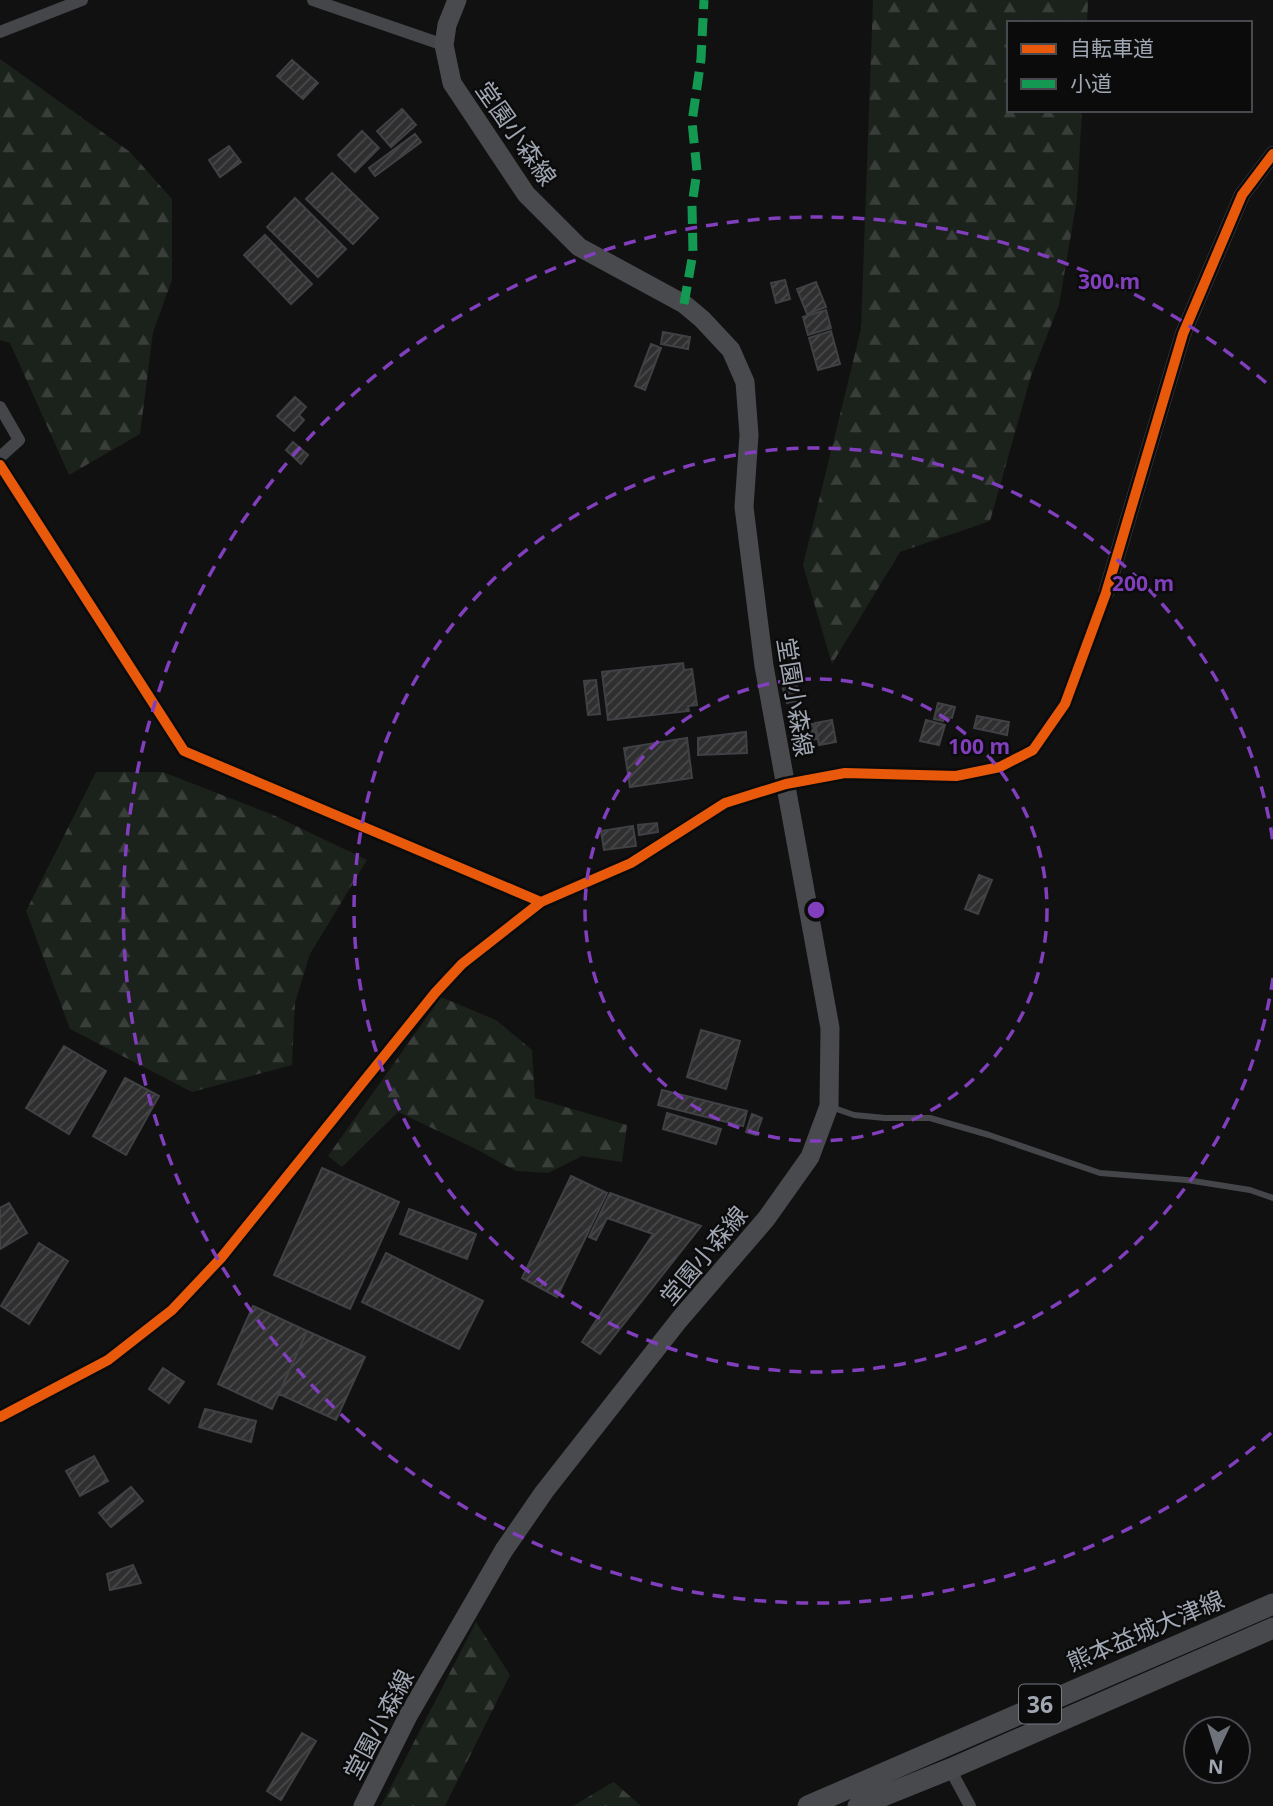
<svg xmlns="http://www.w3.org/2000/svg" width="1273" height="1806" font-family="'Open Sans','Noto Sans JP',sans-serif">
	<defs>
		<pattern id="forest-firs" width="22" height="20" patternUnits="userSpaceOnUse" patternTransform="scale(1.75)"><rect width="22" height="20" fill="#1b211b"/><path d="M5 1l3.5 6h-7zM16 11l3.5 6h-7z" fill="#393e3a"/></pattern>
		<pattern id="building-hatch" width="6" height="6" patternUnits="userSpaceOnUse" patternTransform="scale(1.75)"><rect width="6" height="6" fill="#2f2f30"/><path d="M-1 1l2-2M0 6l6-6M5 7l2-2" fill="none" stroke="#4a4a4c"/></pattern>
	</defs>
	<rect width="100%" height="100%" fill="#111"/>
	<path fill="url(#forest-firs)" d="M 873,0 L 1088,0 L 1087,23 L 1009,23 L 1009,110 L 1082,110 L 1077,199 L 1059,305 L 1031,376 L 990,521 L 900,552 L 832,664 L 803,565 L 861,329 Z
		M 0,59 L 130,152 L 172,199 L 172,280 L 153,332 L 140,434 L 69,475 L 10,343 L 0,340 Z
		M 96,772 L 163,772 L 271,814 L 367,860 L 310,954 L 295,1003 L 292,1065 L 192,1092 L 70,1029 L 26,911 Z
		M 441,997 L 496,1020 L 532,1050 L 535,1098 L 627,1125 L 622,1162 L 582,1156 L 548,1173 L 516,1171 L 474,1148 L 398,1112 L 342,1167 L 328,1156 Z
		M 476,1622 L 510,1675 L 445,1806 L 381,1806 Z
		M 614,1782 L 641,1806 L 573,1806 L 613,1782 Z"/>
	<path fill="url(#building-hatch)" stroke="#3f4145" stroke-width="2" d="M 292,60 L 318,83 L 303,99 L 277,76 Z
		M 402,109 L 416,125 L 391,147 L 377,131 Z
		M 362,131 L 379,148 L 355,172 L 338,155 Z
		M 415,134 L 421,142 L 375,176 L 369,168 Z
		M 229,146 L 241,162 L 220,177 L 209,160 Z
		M 332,173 L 378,218 L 353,244 L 306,199 Z
		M 295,198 L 346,249 L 318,277 L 267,227 Z
		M 265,235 L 312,284 L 291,304 L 244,255 Z
		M 785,280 L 790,299 L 776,303 L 771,283 Z
		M 816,282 L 826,307 L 807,314 L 797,289 Z
		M 826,310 L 831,328 L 808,335 L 803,317 Z
		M 831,331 L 840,364 L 818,370 L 809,338 Z
		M 663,332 L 690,337 L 688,349 L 661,344 Z
		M 651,344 L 661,348 L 645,390 L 635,386 Z
		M 295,397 L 306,407 L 299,415 L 304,420 L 294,431 L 277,416 Z
		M 293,442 L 308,455 L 301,464 L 286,450 Z
		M 683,663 L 684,670 L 692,669 L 697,705 L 688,706 L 689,711 L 608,720 L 602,672 Z
		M 795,678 L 800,700 L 787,703 L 781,681 Z
		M 596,680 L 600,714 L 588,715 L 584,681 Z
		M 938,703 L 955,707 L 952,718 L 944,717 L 943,721 L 934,719 Z
		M 977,716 L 1009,722 L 1007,735 L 974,728 Z
		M 832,720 L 836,742 L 819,745 L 815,723 Z
		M 926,720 L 945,725 L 939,745 L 920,741 Z
		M 813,724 L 816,739 L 807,741 L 804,726 Z
		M 746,732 L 747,753 L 698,755 L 698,738 Z
		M 687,738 L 692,778 L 630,787 L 624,748 Z
		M 657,823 L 658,832 L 639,835 L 638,825 Z
		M 633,826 L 636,846 L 604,850 L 601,831 Z
		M 979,875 L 992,880 L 978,914 L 965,909 Z
		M 701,1030 L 740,1041 L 726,1089 L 687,1077 Z
		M 64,1046 L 106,1071 L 69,1134 L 26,1108 Z
		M 125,1078 L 159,1096 L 126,1155 L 93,1136 Z
		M 662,1090 L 747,1111 L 743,1126 L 658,1105 Z
		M 667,1113 L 721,1129 L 716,1144 L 663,1129 Z
		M 752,1114 L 762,1118 L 756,1135 L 746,1132 Z
		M 322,1168 L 399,1202 L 350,1309 L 274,1275 Z
		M 571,1176 L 607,1193 L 557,1297 L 522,1278 Z
		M 610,1193 L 701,1226 L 600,1354 L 582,1342 L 653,1234 L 607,1218 L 596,1240 L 589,1237 Z
		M 9,1203 L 27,1233 L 0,1249 L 0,1208 Z
		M 409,1209 L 476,1234 L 467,1259 L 400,1234 Z
		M 39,1243 L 68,1261 L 29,1324 L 1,1306 Z
		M 386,1253 L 483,1301 L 459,1349 L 362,1302 Z
		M 253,1306 L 307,1331 L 272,1409 L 218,1384 Z
		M 307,1331 L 365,1357 L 336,1420 L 279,1394 Z
		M 163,1368 L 184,1382 L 169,1403 L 149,1389 Z
		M 205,1409 L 256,1421 L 251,1442 L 199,1427 Z
		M 94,1456 L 108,1481 L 80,1496 L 66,1471 Z
		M 131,1487 L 143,1501 L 111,1527 L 99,1513 Z
		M 133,1565 L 141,1583 L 110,1590 L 107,1574 Z
		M 302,1733 L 316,1741 L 281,1800 L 267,1791 Z"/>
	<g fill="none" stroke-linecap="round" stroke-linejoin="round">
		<path stroke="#45464a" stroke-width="6" d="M 831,1107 L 854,1115 L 885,1118 L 930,1118 L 989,1135 L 1100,1173 L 1187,1180 L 1250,1190 L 1273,1198"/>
		<path stroke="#45464a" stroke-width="12" d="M 313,0 L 444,45
			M 0,32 L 82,0
			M 0,407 L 19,440 L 0,457
			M 0,465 L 184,751 L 541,902
			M 0,1417 L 108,1360 L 172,1310 L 221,1258 L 435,993 L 462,964 L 541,902 L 631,863 L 725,803 L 786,784 L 845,773 L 956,776 L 1000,767 L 1033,750 L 1065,704 L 1106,593
			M 950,1769 L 970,1806"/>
		<path stroke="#45464a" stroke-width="16" d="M 1106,593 L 1183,334 L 1242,195 L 1273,154"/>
		<path stroke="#494a4e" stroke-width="19" d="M 363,1806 L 408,1716 L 504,1550 L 544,1492 L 679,1320 L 766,1219 L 810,1157 L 829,1106 L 830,1028 L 764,666 L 744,507 L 749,435 L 745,382 L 731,350 L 702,319 L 684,304 L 579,247 L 526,194 L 452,83 L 444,45 L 447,25 L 457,0"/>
		<path stroke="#47494c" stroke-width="21" d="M 808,1806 L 1273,1604
			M 858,1806 L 950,1769 L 1273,1628"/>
		<path stroke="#139951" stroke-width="9" stroke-dasharray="18 9" stroke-linecap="butt" d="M 684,304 L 693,253 L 692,205 L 697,171 L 692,122 L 701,59 L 704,0"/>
		<defs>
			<path id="cycleway" d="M 0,465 L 184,751 L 541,902
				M 0,1417 L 108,1360 L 172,1310 L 221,1258 L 435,993 L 462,964 L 541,902 L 631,863 L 725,803 L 786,784 L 845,773 L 956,776 L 1000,767 L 1033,750 L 1065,704 L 1106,593 L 1183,334 L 1242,195 L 1273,154"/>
		</defs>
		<use href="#cycleway" stroke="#0b0b0c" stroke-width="15"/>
		<use href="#cycleway" stroke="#e8590c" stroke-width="10"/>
	</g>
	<g fill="none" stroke="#813ebd" stroke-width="3.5" stroke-dasharray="12 9">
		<circle cx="816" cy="910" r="231"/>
		<path d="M1273 978A462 462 0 1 1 1273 842"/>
		<path d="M1271 1433A693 693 0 1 1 1271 387"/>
	</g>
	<g text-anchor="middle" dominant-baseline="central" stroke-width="5" stroke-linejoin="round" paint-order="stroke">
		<rect fill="#0b0b0c" stroke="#737881" stroke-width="2" x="1019" y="1684.5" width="42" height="39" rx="5"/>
		<g font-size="23" font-weight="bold" fill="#a0a7b3">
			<text x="1040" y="1704">36</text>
		</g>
		<g font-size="24" fill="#a0a7b3" stroke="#0b0b0c">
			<text transform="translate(517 133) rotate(55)">堂園小森線</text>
			<text transform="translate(796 697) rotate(81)">堂園小森線</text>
			<text transform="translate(703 1255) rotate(-50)">堂園小森線</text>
			<text transform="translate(1145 1630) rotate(-23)">熊本益城大津線</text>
			<text transform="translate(378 1724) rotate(-62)">堂園小森線</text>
		</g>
	</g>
	<circle cx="816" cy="910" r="10" fill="#813ebd" stroke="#0b0b0c" stroke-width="3.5"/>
	<g font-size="21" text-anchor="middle" font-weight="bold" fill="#813ebd" stroke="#0b0b0c" stroke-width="5" stroke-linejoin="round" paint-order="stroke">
		<text x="1109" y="289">300 m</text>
		<text x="1143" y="591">200 m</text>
		<text x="979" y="754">100 m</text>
	</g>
	<rect x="1007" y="21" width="245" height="91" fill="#0b0b0c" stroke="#47494f" stroke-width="2"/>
	<rect x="1021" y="44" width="35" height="10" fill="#e8590c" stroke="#47494f" stroke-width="2"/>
	<text x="1070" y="56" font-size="21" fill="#a0a7b3">自転車道</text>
	<rect x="1021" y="79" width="35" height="10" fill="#139951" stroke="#47494f" stroke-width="2"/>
	<text x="1070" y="91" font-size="21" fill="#a0a7b3">小道</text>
	<g transform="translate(1217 1750) rotate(184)"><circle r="33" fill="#0b0b0c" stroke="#47494f" stroke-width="2"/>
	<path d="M0-5L12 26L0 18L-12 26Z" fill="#6e727a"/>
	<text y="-10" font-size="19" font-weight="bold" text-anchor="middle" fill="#a0a7b3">N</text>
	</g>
</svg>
